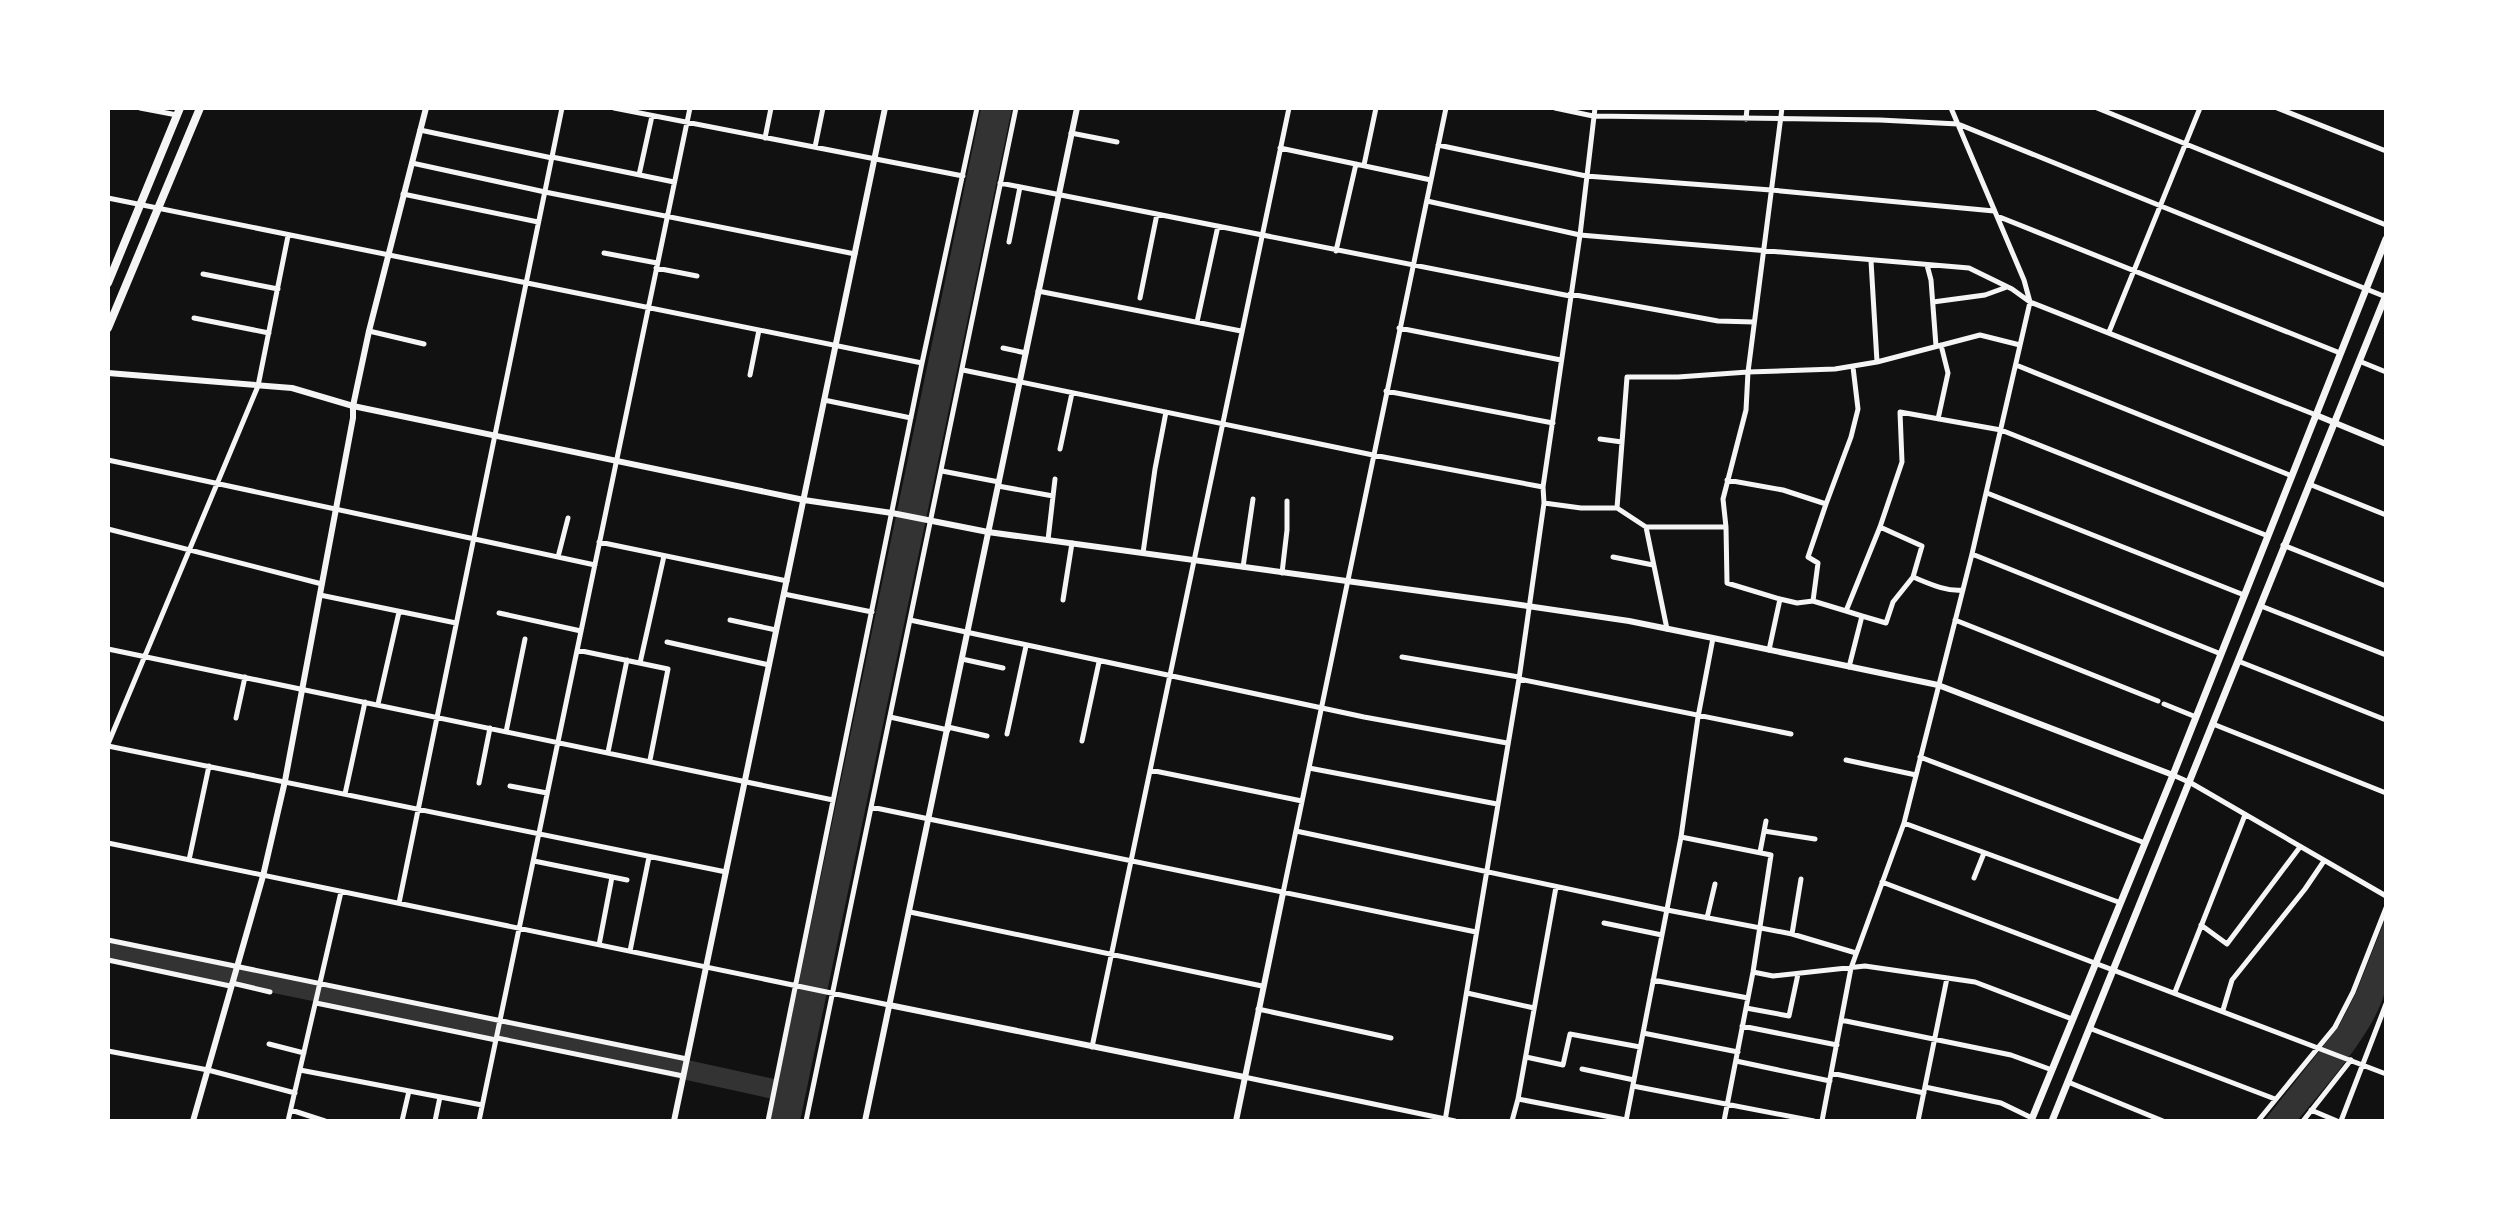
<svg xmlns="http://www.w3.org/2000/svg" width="2494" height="1229" font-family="Roboto,sans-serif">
	<rect width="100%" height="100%" fill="#111"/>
	<path fill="#333" d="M 981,108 L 1012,108 L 800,1121 L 770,1121 Z
		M 2386,917 C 2386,939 2390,965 2386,986 C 2379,1028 2324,1088 2297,1121 L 2264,1121 L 2339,1026 L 2356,993 Z"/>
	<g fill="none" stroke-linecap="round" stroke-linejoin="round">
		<path stroke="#333" stroke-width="20" d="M 108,949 L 518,1033 L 792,1093"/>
		<path stroke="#f5f5f5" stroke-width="5" d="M 140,108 L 177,115
			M 614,108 L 963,176
			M 1555,108 L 1593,116 L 1880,120 L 1958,124 L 2386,297
			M 1782,108 L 1748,372 L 1746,410 L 1723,499 L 1726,527 L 1727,583 L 1780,599 L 1797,603 L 1813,601 L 1846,611
			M 2097,108 L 2386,225
			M 2277,108 L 2386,151
			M 1746,119 L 1747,108
			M 420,130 L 552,158
			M 1071,133 L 1117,142
			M 765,138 L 771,108
			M 1438,145 L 1586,176 L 1771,190 L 1994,211
			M 815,147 L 823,108
			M 1280,148 L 1431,180
			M 552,157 L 674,182
			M 412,163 L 545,192 L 855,254
			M 1364,165 L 1376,108
			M 639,175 L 652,116
			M 1000,183 L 1570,296
			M 403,194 L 538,222
			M 108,198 L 922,363
			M 1427,201 L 1580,235 L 1969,268 L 2012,289 L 2030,302 L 2316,415
			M 1997,216 L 2340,353
			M 1009,242 L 1020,187
			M 1336,251 L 1356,164
			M 604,253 L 657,263
			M 1871,261 L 1877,362
			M 1927,265 L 1931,280 L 1936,346
			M 656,268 L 697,276
			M 203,274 L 278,289
			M 1038,291 L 1241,331
			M 1570,294 L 1718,321 L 1754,322
			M 1140,298 L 1157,214
			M 1933,302 L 1985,295 L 2007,287
			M 194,318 L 269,333
			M 1197,322 L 1218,226
			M 1399,328 L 1561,360
			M 369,331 L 424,344
			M 2109,332 L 2200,108
			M 1003,348 L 1026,353
			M 2359,361 L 2386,372
			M 2016,365 L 2292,476
			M 963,370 L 1373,455 L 1543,487
			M 750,375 L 759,330
			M 1386,391 L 1553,423
			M 824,400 L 911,418
			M 1938,419 L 1948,373 L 1941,345
			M 1600,439 L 1622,442
			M 1060,449 L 1072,393
			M 108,460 L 595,565
			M 942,471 L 999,482
			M 1727,480 L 1783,490 L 1826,504 L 1851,437 L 1858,409 L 1853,367
			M 2309,484 L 2386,515
			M 998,486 L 1053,496
			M 1987,493 L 2244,595
			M 1544,503 L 1581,508 L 1617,508
			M 1646,527 L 1726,527
			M 108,529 L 322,584
			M 1048,540 L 1055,479
			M 599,542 L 787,581
			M 2283,545 L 2386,586
			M 1143,553 L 1155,469 L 1166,412
			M 1972,554 L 2221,654
			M 558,557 L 568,518
			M 1613,557 L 1653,565
			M 1243,567 L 1253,499
			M 1282,573 L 1287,530 L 1287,501
			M 1913,577 C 1928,583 1946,592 1963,590
			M 784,594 L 872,612
			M 320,595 L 456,623
			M 1063,600 L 1072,543
			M 1813,601 L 1818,563 L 1808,557 L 1826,504
			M 2261,606 L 2386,655
			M 499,613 L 581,631
			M 1862,616 L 1886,623 L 1893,602 L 1913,577 L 1922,546 L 1880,527
			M 730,620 L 776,630
			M 910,620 L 1364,717 L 1507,743
			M 1955,620 L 2158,701
			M 1667,629 L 1646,527 L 1617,508 L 1627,377 L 1678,377 L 1748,372 L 1835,369 L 1877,362 L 1980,335 L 2020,345
			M 667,642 L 769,665
			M 108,649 L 833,800
			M 577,650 L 668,669 L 650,760
			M 1769,650 L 1780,599
			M 1402,657 L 1519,677
			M 962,659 L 1003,668
			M 2238,661 L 2386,720
			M 640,663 L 664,556
			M 1849,667 L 1862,616 L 1846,611 L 1880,527 L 1902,462 L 1900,412 L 2001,430 L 2268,536
			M 1519,679 L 1791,734
			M 378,704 L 399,612
			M 2164,704 L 2196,717
			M 890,717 L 948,730
			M 236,718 L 245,677
			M 2213,724 L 2386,793
			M 948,727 L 987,736
			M 506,732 L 525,639
			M 1007,734 L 1026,646
			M 1082,741 L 1099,662
			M 108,744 L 258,386 L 288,236
			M 108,746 L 726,872
			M 608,752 L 627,660
			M 1920,757 L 2145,843
			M 1846,760 L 1916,775
			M 1309,768 L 1497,804
			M 1150,770 L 1302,801
			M 2173,775 L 2191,783 L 2386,896
			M 479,783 L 490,728
			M 510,786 L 547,793
			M 345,794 L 365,702
			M 871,807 L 1476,932
			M 1904,823 L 2121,903
			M 1296,831 L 1667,910 L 1792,934 L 1856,953
			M 1764,831 L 1815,839
			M 1681,837 L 1771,855 L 1753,972 L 1724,1121
			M 108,843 L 889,1005
			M 1760,852 L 1766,821
			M 189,860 L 209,766
			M 534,861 L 627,880
			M 1974,878 L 1984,853
			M 1882,882 L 2386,1074
			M 1283,893 L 1446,108
			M 399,903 L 562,108
			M 910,912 L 1262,986
			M 1707,918 L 1715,884
			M 1604,923 L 1662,935
			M 2201,925 L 2227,944 L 2300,847
			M 1792,934 L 1801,879
			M 108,940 L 687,1059
			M 599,945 L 612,877
			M 630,951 L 649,857
			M 108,960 L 230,986
			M 1753,972 L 1773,976 L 1865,966 L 1975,982 L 2072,1019
			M 1653,980 L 1748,998
			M 232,983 L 270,992
			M 2175,992 L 2245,815
			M 1467,993 L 1534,1008
			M 316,1003 L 496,1040
			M 1746,1008 L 1789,1016 L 1798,974
			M 1258,1009 L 1391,1038
			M 2223,1010 L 2232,980 L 2305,889 L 2324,861
			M 1841,1020 L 2011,1055 L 2052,1070
			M 1742,1026 L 1837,1045
			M 2089,1028 L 2275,1099
			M 1643,1033 L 1738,1052
			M 497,1038 L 683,1076
			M 269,1044 L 304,1053
			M 1092,1047 L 1289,108
			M 108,1051 L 208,1070 L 295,1093
			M 1526,1057 L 1563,1065 L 1570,1034 L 1640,1047
			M 1736,1061 L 1830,1081
			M 1582,1069 L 1634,1080
			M 300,1070 L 482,1105
			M 1831,1073 L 1924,1093
			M 1244,1077 L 1455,1121
			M 2068,1082 L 2163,1121
			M 1633,1086 L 1814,1121
			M 1925,1087 L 2001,1103 L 2032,1118
			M 1518,1099 L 1626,1120
			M 291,1110 L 325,1121
			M 2311,1110 L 2337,1121
			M 288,1121 L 341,892
			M 402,1121 L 409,1091
			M 435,1121 L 440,1097
			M 479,1121 L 690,108
			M 768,1121 L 922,363 L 977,108
			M 806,1121 L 1016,108
			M 1445,1121 L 1519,679 L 1544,503 L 1543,487 L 1580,235 L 1595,108
			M 1512,1121 L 1518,1099 L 1556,887
			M 1626,1121 L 1681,837 L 1698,717 L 1713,638
			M 1822,1121 L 1851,968 L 1904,823 L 1972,554 L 2030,302 L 2024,280 L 1951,108
			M 1918,1121 L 1947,978
			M 2258,1121 L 2335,1027 L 2353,992 L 2386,908
			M 2303,1121 L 2351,1060
			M 2341,1121 L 2386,1004"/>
		<path stroke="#f5f5f5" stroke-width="6" d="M 108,373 L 292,388 L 353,406 L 804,500 L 892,513 L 988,532 L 1500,602 L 1629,621 L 1713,638 L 1938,685 L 2173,775
			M 2316,415 L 2386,444
			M 889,1005 L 1244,1077
			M 674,1121 L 885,108
			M 865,1121 L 1077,108
			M 1236,1121 L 1283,893"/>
		<path stroke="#f5f5f5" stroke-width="6" d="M 193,1121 L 263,876 L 285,781 L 353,418 L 353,406 L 369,331 L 426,108"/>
		<path stroke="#f5f5f5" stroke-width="7" d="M 2031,1121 L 2173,775 L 2386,239
			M 2052,1121 L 2386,295"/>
		<path stroke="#f5f5f5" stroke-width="8" d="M 108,283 L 180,108
			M 108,328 L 200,108"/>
	</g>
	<rect width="2494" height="1229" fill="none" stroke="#ffffff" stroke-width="220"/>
</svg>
